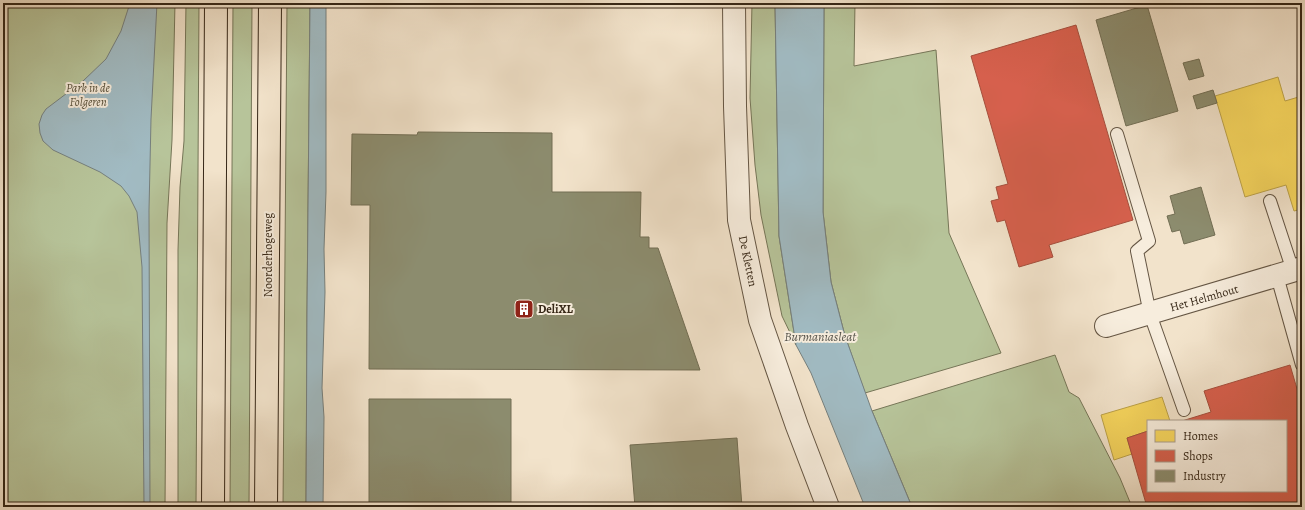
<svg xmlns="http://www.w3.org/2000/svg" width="1305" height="510" font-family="Alegreya,serif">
	<rect width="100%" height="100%" fill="#f2e3cb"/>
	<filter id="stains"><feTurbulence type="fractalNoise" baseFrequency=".005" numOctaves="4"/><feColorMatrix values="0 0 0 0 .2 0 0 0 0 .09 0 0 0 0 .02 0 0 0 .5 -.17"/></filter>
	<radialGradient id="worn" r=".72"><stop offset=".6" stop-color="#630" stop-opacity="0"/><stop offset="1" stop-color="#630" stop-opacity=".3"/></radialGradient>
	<path fill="#b7c49a" stroke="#767658" d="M 5,3 L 175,3 L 172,140 L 167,223 L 165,507 L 3,507 L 3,4 Z
		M 186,3 L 199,3 L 196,507 L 178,507 L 178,250 L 180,187 L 184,141 Z
		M 233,3 L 252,3 L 249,507 L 230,507 Z
		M 287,3 L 310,3 L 307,312 L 306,507 L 283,507 Z
		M 752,3 L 775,3 L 779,236 L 796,345 L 782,316 L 761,215 L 755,165 L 750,98 Z
		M 824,3 L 855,3 L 854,66 L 936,50 L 949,233 L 1001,353 L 865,393 L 845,336 L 831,282 L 823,212 Z
		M 1055,355 L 1069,392 L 1079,398 L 1120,478 L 1132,507 L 912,507 L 872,411 Z"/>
	<path fill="#a1bbc3" stroke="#76807e" d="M 130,3 L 157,3 L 151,119 L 149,210 L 150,507 L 144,507 L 142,267 L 137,212 L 129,196 L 121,186 L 100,172 L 53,150 L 43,141 L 40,133 L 39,124 L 42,115 L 46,109 L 83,81 L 106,59 L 121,31 Z
		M 310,3 L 326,3 L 326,192 L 324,249 L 325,292 L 322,388 L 324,417 L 323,507 L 306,507 L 307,312 Z
		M 775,3 L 824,3 L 823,212 L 831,282 L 845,336 L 872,411 L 912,507 L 865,507 L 811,373 L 796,345 L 779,236 Z"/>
	<path fill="#f6d55c" stroke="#bca147" d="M 1278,77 L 1285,101 L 1302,96 L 1302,209 L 1294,211 L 1286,185 L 1245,197 L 1215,96 Z
		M 1162,397 L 1170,421 L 1148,421 L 1148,431 L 1127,438 L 1132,454 L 1114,460 L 1101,415 Z"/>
	<path fill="#d6604d" stroke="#a64f3d" d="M 1076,25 L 1133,220 L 1049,245 L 1053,257 L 1019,267 L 1005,220 L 997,222 L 991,201 L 999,199 L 996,187 L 1008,184 L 971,56 Z
		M 1290,365 L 1302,406 L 1302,507 L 1147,507 L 1127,438 L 1148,431 L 1148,491 L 1286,491 L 1286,421 L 1182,421 L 1211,412 L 1204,391 Z"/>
	<path fill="#8c8c6e" stroke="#726e54" d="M 1147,5 L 1178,111 L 1126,126 L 1096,20 Z
		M 1199,59 L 1204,76 L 1189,80 L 1183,63 Z
		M 1213,90 L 1217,103 L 1197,109 L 1193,96 Z
		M 418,132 L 552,133 L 552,192 L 641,192 L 640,237 L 649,237 L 649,248 L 658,248 L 700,370 L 369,369 L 370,205 L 351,205 L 352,134 L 417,135 Z
		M 1201,187 L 1215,235 L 1184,244 L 1180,230 L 1172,232 L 1167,216 L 1175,214 L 1170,196 Z
		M 369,399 L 511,399 L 511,507 L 369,507 Z
		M 737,438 L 742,507 L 635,507 L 630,445 Z"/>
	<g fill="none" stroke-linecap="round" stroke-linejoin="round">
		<defs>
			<path id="service" d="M 1117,134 L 1149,241 L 1137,251 L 1150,314 L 1184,410
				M 1270,201 L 1293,271
				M 1277,276 L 1302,365"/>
			<path id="minor" d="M 734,3 L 735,106 L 739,220 L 760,320 L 797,426 L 828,507
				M 1106,326 L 1302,268"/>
			<path id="primary" d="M 213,507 L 216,3
				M 266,507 L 270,3"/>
		</defs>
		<use href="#service" stroke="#655644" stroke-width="14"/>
		<use href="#minor" stroke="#655644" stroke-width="24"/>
		<use href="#primary" stroke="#362717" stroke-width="24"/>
		<use href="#service" stroke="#f7eddd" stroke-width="12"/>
		<use href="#minor" stroke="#f7eddd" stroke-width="22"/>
		<use href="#primary" stroke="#f2e3cb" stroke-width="22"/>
	</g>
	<defs>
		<symbol id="building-square" viewBox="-11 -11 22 22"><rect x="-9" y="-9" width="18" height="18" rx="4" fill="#8f2418" stroke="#f7eddd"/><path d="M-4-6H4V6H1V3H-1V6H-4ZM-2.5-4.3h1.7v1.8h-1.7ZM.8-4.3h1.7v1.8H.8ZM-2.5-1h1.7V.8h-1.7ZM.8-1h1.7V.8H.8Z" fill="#fff"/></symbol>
	</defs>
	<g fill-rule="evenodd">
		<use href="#building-square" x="513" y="298" width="22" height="22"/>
	</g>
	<g text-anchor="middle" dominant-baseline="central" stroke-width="4" stroke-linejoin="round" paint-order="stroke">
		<g font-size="12" font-style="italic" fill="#564e38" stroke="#f7eddd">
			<text x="88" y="88">Park in de<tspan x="88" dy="14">Folgeren</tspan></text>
		</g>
		<g font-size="12" fill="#362717" stroke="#f7eddd">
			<text transform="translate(268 255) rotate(-90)">Noorderhogeweg</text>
			<text transform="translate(748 261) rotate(78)">De Kletten</text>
			<text transform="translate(1204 298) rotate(-16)">Het Helmhout</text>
		</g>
		<g font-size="12" font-weight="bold" fill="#362717" stroke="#f7eddd" text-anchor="start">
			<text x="538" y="309">DeliXL</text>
		</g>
		<g font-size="13" font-style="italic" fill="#56534b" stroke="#f7eddd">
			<text x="820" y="336">Burmaniasleat</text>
		</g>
	</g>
	<rect width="1305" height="510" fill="none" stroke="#f2e3cb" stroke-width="16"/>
	<rect x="4" y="4" width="1297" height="502" fill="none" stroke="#362717" stroke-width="2"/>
	<rect x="8" y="8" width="1289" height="494" fill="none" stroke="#362717"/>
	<rect x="1147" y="420" width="140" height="72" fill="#f7eddd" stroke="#aa9e8e"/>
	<rect x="1155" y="430" width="20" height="12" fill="#f6d55c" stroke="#aa9e8e"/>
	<text x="1183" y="440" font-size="12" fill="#362717">Homes</text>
	<rect x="1155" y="450" width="20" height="12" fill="#d6604d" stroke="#aa9e8e"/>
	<text x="1183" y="460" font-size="12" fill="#362717">Shops</text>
	<rect x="1155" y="470" width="20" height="12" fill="#8c8c6e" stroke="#aa9e8e"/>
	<text x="1183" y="480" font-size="12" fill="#362717">Industry</text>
	<rect width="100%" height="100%" filter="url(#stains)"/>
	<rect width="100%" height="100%" fill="url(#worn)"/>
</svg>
